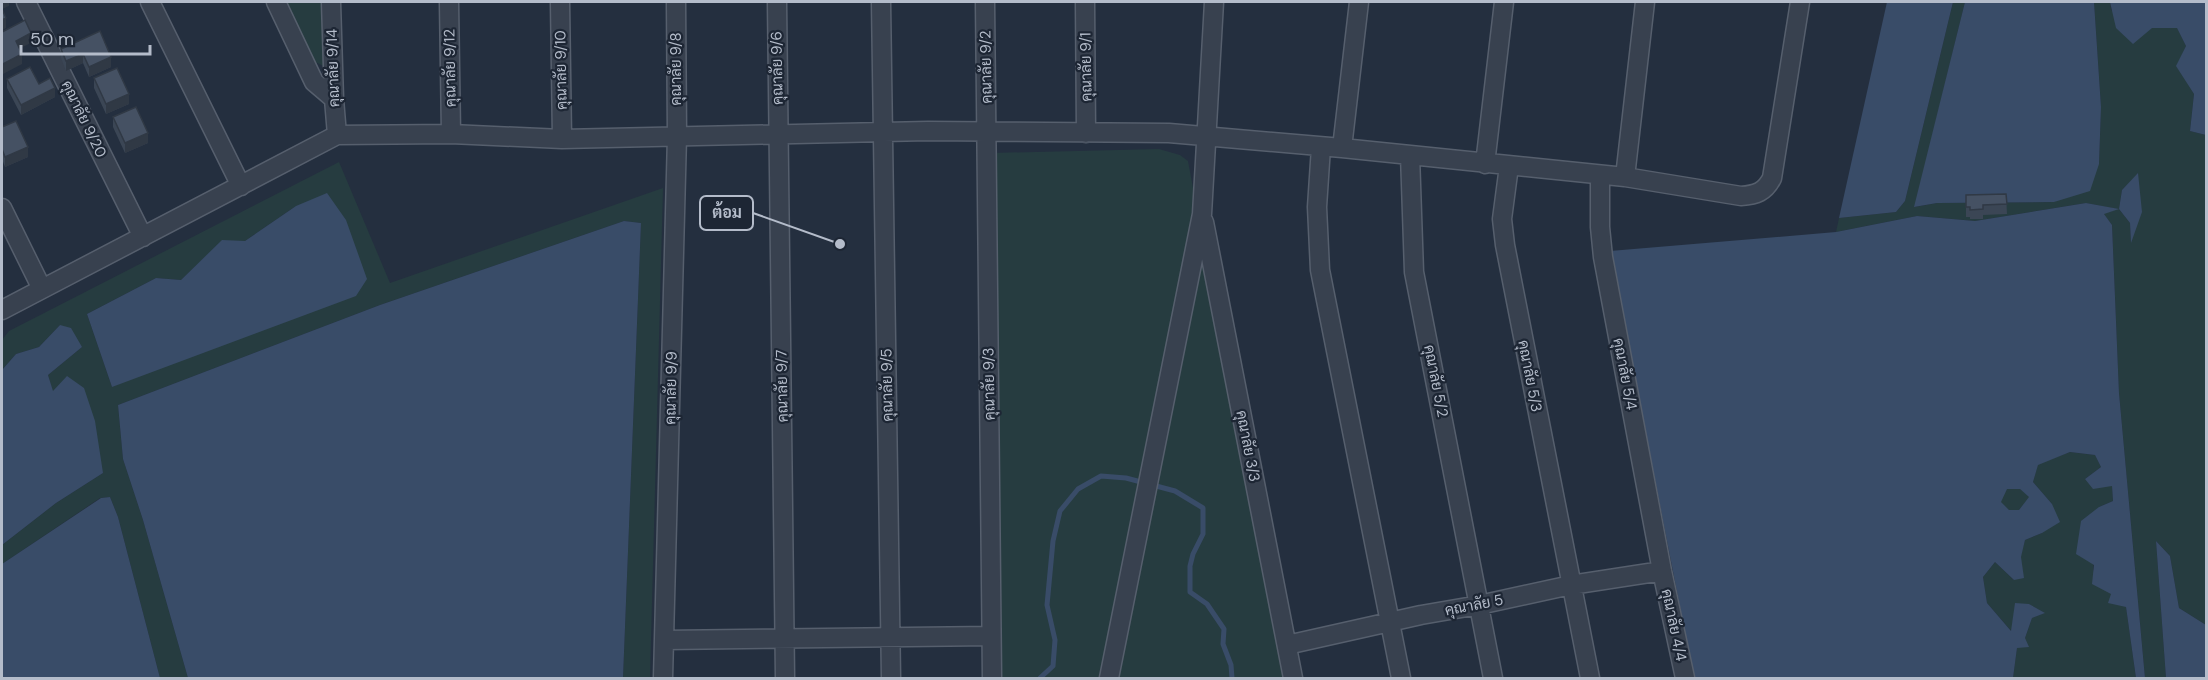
<svg xmlns="http://www.w3.org/2000/svg" width="2208" height="680" font-family="'DM Sans',Sarabun,sans-serif">
	<rect width="100%" height="100%" fill="#242f3f"/>
	<path fill="#263c40" fill-rule="evenodd" d="M 283,2 L 322,2 L 325,67 L 310,59 Z
		M 1953,2 L 1965,2 L 1915,207 L 1937,203 L 2054,202 L 2099,164 L 2101,107 L 2094,2 L 2110,2 L 2111,10 L 2152,28 L 2177,28 L 2186,46 L 2177,66 L 2194,94 L 2190,131 L 2206,135 L 2206,625 L 2179,608 L 2170,556 L 2156,541 L 2166,678 L 2145,678 L 2119,393 L 2112,225 L 2103,213 L 2117,209 L 2086,203 L 1975,221 L 1917,216 L 1836,232 L 1839,218 L 1896,212 L 1905,201 ZM 2138,174 L 2131,241 L 2130,223 L 2119,209 L 2122,190 Z
		M 1159,149 L 1180,155 L 1188,161 L 1284,678 L 999,678 L 991,153 Z
		M 339,162 L 390,283 L 663,188 L 650,678 L 623,678 L 641,223 L 624,221 L 380,305 L 118,405 L 123,459 L 143,520 L 188,678 L 160,678 L 118,517 L 110,497 L 100,498 L 2,564 L 2,545 L 56,503 L 103,473 L 53,392 L 48,375 L 82,347 L 60,325 L 39,347 L 16,354 L 2,370 L 2,340 L 9,331 ZM 296,206 L 112,387 L 87,314 L 156,278 L 181,280 L 222,241 L 245,241 Z
		M 2070,452 L 2095,455 L 2101,467 L 2085,479 L 2112,486 L 2113,501 L 2099,507 L 2093,570 L 2111,594 L 2126,607 L 2136,678 L 2013,678 L 2017,648 L 2025,638 L 2032,618 L 2044,613 L 2029,604 L 2012,632 L 1987,603 L 1983,577 L 1995,562 L 2014,580 L 2025,540 L 2042,533 L 2052,504 L 2033,482 L 2038,464 Z
		M 2006,489 L 2020,489 L 2030,497 L 2019,510 L 2009,510 L 2000,502 Z"/>
	<path fill="#394c68" fill-rule="evenodd" d="M 1887,2 L 1953,2 L 1905,201 L 1896,212 L 1839,218 Z
		M 1965,2 L 2094,2 L 2101,107 L 2099,164 L 2090,191 L 2054,202 L 1937,203 L 1914,207 Z
		M 2110,2 L 2206,2 L 2206,135 L 2190,131 L 2194,94 L 2176,66 L 2186,46 L 2177,28 L 2152,28 L 2133,44 L 2116,28 Z
		M 2138,173 L 2142,212 L 2131,243 L 2130,223 L 2119,209 L 2104,214 L 2112,225 L 2119,393 L 2145,678 L 2136,678 L 2126,607 L 2108,603 L 2111,594 L 2092,584 L 2094,565 L 2076,554 L 2081,521 L 2099,507 L 2113,501 L 2112,486 L 2093,489 L 2085,479 L 2101,467 L 2095,455 L 2070,452 L 2038,465 L 2033,482 L 2052,504 L 2060,522 L 2042,533 L 2025,540 L 2021,557 L 2024,578 L 2014,580 L 1995,562 L 1983,577 L 1987,603 L 2011,631 L 2015,603 L 2029,604 L 2045,613 L 2032,618 L 2025,638 L 2029,647 L 2017,648 L 2013,678 L 1694,678 L 1610,251 L 1836,232 L 1917,216 L 1975,221 L 2086,203 L 2119,209 L 2122,190 ZM 2007,489 L 2020,489 L 2029,497 L 2019,510 L 2009,510 L 2001,502 Z
		M 327,193 L 346,220 L 367,279 L 356,296 L 112,387 L 87,314 L 156,278 L 181,280 L 222,240 L 245,241 L 296,206 Z
		M 624,221 L 641,223 L 623,678 L 188,678 L 143,520 L 123,459 L 118,405 L 380,305 Z
		M 60,325 L 71,328 L 82,347 L 48,375 L 53,391 L 67,376 L 84,388 L 95,421 L 103,473 L 56,503 L 2,545 L 2,370 L 16,354 L 39,347 Z
		M 110,497 L 118,517 L 160,678 L 2,678 L 2,564 L 101,498 Z
		M 2156,541 L 2170,556 L 2179,608 L 2206,625 L 2206,678 L 2166,678 Z"/>
	<g fill="none" stroke-linecap="round" stroke-linejoin="round">
		<path stroke="#394c68" stroke-width="5" d="M 1040,678 L 1053,666 L 1055,640 L 1047,605 L 1053,541 L 1060,511 L 1078,489 L 1101,476 L 1126,478 L 1175,491 L 1203,508 L 1203,534 L 1193,554 L 1190,566 L 1190,592 L 1207,604 L 1224,629 L 1223,644 L 1231,665 L 1232,678"/>
		<defs>
			<path id="minor" d="M 26,2 L 143,237
				M 150,2 L 241,186
				M 276,2 L 314,82 L 334,99
				M 331,2 L 334,99 L 337,135
				M 449,2 L 451,134
				M 560,2 L 562,139
				M 777,2 L 785,678
				M 881,2 L 891,678
				M 985,2 L 992,678
				M 1085,2 L 1086,133
				M 1321,147 L 1317,207 L 1320,270 L 1401,678
				M 1342,148 L 1359,2
				M 1410,155 L 1414,272 L 1493,678
				M 1485,164 L 1504,2
				M 1509,166 L 1502,219 L 1505,245 L 1590,678
				M 1600,176 L 1600,227 L 1603,257 L 1662,571 L 1685,678
				M 1625,177 L 1645,2
				M 2,208 L 42,289
				M 1204,222 L 1293,678
				M 2,310 L 337,135 L 451,134 L 562,139 L 928,131 L 1169,133 L 1342,148 L 1625,177 L 1741,196 C 1756,195 1765,192 1772,178 L 1800,2
				M 665,640 L 991,636
				M 1287,645 L 1421,615 L 1479,605 L 1571,585 L 1662,571
				M 663,678 L 677,136 L 676,2
				M 1109,678 L 1202,214 L 1214,2"/>
		</defs>
		<use href="#minor" stroke="#565f6d" stroke-width="21"/>
		<use href="#minor" stroke="#38414f" stroke-width="18"/>
	</g>
	<path fill="#3b4655" d="M 100,31 L 111,67 L 89,77 L 83,63 L 66,71 L 61,58 L 61,49 Z
		M 94,78 L 129,104 L 106,114 L 94,88 Z
		M 7,79 L 55,97 L 21,115 L 7,88 Z
		M 113,117 L 148,143 L 125,153 L 113,127 Z
		M 2,127 L 28,157 L 5,167 L 2,159 Z
		M 2006,194 L 2007,214 L 1983,215 L 1983,219 L 1970,219 L 1970,217 L 1966,217 L 1966,195 Z"/>
	<path fill="#303945" d="M 2,2 L 9,2 L 9,6 L 2,9 Z
		M 6,18 L 6,28 L 2,30 L 2,20 Z
		M 31,33 L 31,43 L 16,50 L 16,41 Z
		M 22,54 L 22,64 L 3,74 L 3,64 Z
		M 83,54 L 83,63 L 66,71 L 66,61 Z
		M 111,57 L 111,67 L 89,77 L 89,67 Z
		M 55,88 L 55,97 L 21,115 L 21,105 Z
		M 129,94 L 129,104 L 106,114 L 106,104 Z
		M 148,133 L 148,143 L 125,153 L 125,143 Z
		M 28,147 L 28,157 L 5,167 L 5,157 Z"/>
	<path fill="#455163" stroke="#303945" stroke-width="1.5" d="M 2,9 L 6,18 L 2,20 Z
		M 25,20 L 31,33 L 16,41 L 22,54 L 3,64 L 2,62 L 2,32 Z
		M 100,31 L 111,57 L 89,67 L 83,54 L 66,61 L 61,49 Z
		M 30,67 L 39,84 L 50,78 L 55,88 L 21,105 L 7,79 Z
		M 117,68 L 129,94 L 106,104 L 94,78 Z
		M 136,107 L 148,133 L 125,143 L 113,117 Z
		M 16,121 L 28,147 L 5,157 L 2,149 L 2,127 Z
		M 2006,194 L 2007,204 L 1983,205 L 1983,209 L 1970,210 L 1970,207 L 1966,207 L 1966,195 Z"/>
	<g text-anchor="middle" dominant-baseline="central" stroke-width="4.5" stroke-linejoin="round" paint-order="stroke">
		<g font-size="15" fill="#b4bcca" stroke="#1d2634">
			<text transform="translate(986 67) rotate(-91)">คุณาลัย 9/2</text>
			<text transform="translate(1086 67) rotate(-91)">คุณาลัย 9/1</text>
			<text transform="translate(333 68) rotate(-92)">คุณาลัย 9/14</text>
			<text transform="translate(450 68) rotate(-91)">คุณาลัย 9/12</text>
			<text transform="translate(777 68) rotate(-91)">คุณาลัย 9/6</text>
			<text transform="translate(676 69) rotate(-90)">คุณาลัย 9/8</text>
			<text transform="translate(561 70) rotate(-91)">คุณาลัย 9/10</text>
			<text transform="translate(84 119) rotate(64)">คุณาลัย 9/20</text>
			<text transform="translate(1625 374) rotate(79)">คุณาลัย 5/4</text>
			<text transform="translate(1530 376) rotate(79)">คุณาลัย 5/3</text>
			<text transform="translate(1436 381) rotate(79)">คุณาลัย 5/2</text>
			<text transform="translate(989 384) rotate(-91)">คุณาลัย 9/3</text>
			<text transform="translate(887 385) rotate(-91)">คุณาลัย 9/5</text>
			<text transform="translate(782 386) rotate(-91)">คุณาลัย 9/7</text>
			<text transform="translate(671 388) rotate(-89)">คุณาลัย 9/9</text>
			<text transform="translate(1248 446) rotate(79)">คุณาลัย 3/3</text>
			<text transform="translate(1474 605) rotate(-11)">คุณาลัย 5</text>
			<text transform="translate(1674 625) rotate(78)">คุณาลัย 4/4</text>
		</g>
	</g>
	<path fill="none" stroke="#b4bcca" stroke-width="2" d="M840 244L753 213"/>
	<circle fill="#b4bcca" stroke="#1d2634" stroke-width="2" cx="840" cy="244" r="6"/>
	<rect fill="#1d2634" stroke="#b4bcca" stroke-width="2" x="700" y="196" width="53" height="34" rx="6"/>
	<g font-size="16" text-anchor="middle" font-weight="bold" fill="#b4bcca">
		<text x="727" y="218">ต้อม</text>
	</g>
	<rect width="2208" height="680" fill="none" stroke="#b4bcca" stroke-width="6"/>
	<path d="M21 45v9h129v-9" fill="none" stroke="#b4bcca" stroke-width="3"/>
	<text x="30" y="45" font-size="18" fill="#b4bcca" stroke="#1d2634" stroke-width="4.5" paint-order="stroke">50 m</text>
</svg>
